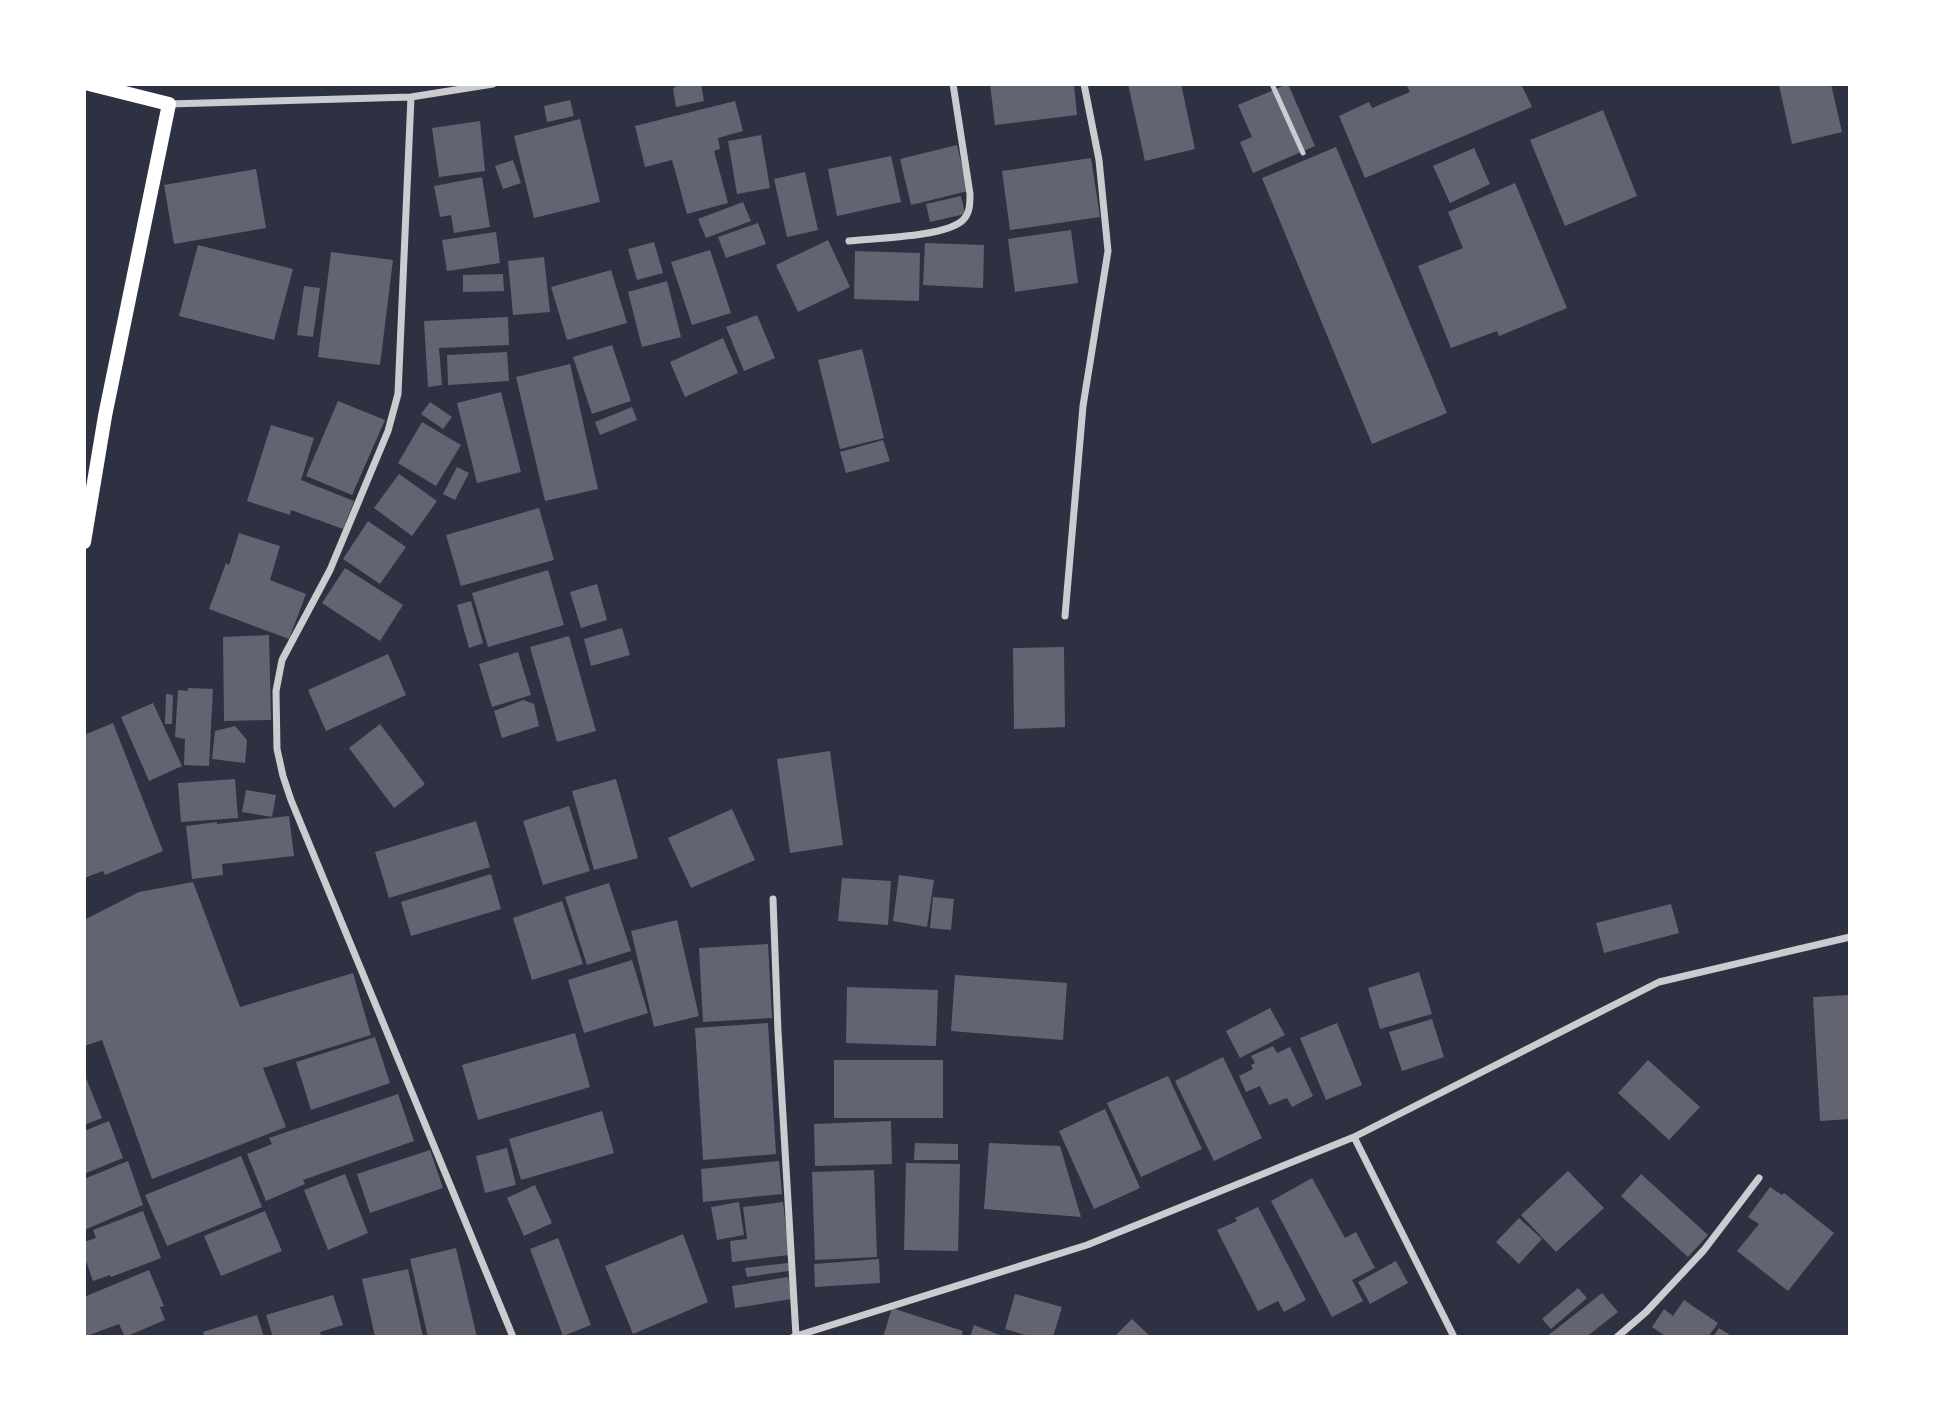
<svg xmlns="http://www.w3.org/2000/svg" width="1934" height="1421" font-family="Poppins,sans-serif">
	<rect width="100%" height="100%" fill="#2d3142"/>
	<path fill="#626471" d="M 678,84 L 701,84 L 704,101 L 676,107 L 673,89 Z
		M 990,84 L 1074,84 L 1077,115 L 995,125 Z
		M 1128,84 L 1181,84 L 1195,149 L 1145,161 Z
		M 1288,84 L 1315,146 L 1253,173 L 1240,142 L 1252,137 L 1238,105 Z
		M 1406,84 L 1521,84 L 1532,107 L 1365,178 L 1339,116 L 1369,102 L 1372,108 L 1410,92 Z
		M 1785,84 L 1831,84 L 1842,132 L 1792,144 L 1779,85 Z
		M 570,100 L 574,116 L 547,122 L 544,106 Z
		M 735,101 L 743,131 L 718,138 L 720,149 L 714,151 L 728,203 L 687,214 L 672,160 L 645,167 L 635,126 Z
		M 1603,110 L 1637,196 L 1565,226 L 1530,140 Z
		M 580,119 L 600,202 L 534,218 L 514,136 Z
		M 480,121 L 485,171 L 439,177 L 432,128 Z
		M 761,135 L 770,188 L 737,194 L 728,141 Z
		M 957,145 L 968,191 L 911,205 L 900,159 Z
		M 1336,147 L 1447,413 L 1372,444 L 1262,178 Z
		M 1474,148 L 1490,184 L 1450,203 L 1433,166 Z
		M 891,156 L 901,202 L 837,216 L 828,169 Z
		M 1091,158 L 1100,217 L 1010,230 L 1002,171 Z
		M 513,160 L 521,183 L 503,189 L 495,166 Z
		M 256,169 L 266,228 L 174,244 L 164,185 Z
		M 805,172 L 818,230 L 787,237 L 774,179 Z
		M 482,177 L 490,227 L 454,233 L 451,215 L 440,217 L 434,186 Z
		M 1515,183 L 1567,308 L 1499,336 L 1497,331 L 1451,348 L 1418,266 L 1463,248 L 1448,212 Z
		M 961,196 L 965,214 L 930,222 L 926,204 Z
		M 743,202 L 751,221 L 706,238 L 698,219 Z
		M 758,223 L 766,244 L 726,258 L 718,237 Z
		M 1071,230 L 1078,283 L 1015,292 L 1008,239 Z
		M 496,232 L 500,263 L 447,271 L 442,240 Z
		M 828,240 L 850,287 L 798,312 L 776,265 Z
		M 654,242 L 663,273 L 637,280 L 628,249 Z
		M 925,243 L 984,245 L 983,288 L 923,285 Z
		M 198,245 L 293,269 L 274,340 L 179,316 Z
		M 710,250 L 731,313 L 692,325 L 671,262 Z
		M 855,251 L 920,253 L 919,301 L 854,299 Z
		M 331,252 L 393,260 L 380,365 L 318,357 Z
		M 544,257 L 550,312 L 513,315 L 508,261 Z
		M 611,270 L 627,323 L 567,340 L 551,287 Z
		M 503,274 L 504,291 L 463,292 L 463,275 Z
		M 667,281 L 681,337 L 642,347 L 628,292 Z
		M 304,286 L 320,288 L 313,337 L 297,335 Z
		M 757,315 L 775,358 L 744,371 L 726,327 Z
		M 508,317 L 509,345 L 439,348 L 442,385 L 428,387 L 424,321 Z
		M 723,338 L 738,373 L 685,397 L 670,362 Z
		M 612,345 L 631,401 L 592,414 L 573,357 Z
		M 862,349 L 884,438 L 840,449 L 818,360 Z
		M 507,352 L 509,381 L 448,385 L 447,355 Z
		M 570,364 L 598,489 L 545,501 L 516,377 Z
		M 501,392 L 521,472 L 477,483 L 457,403 Z
		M 338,401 L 385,420 L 352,495 L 306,476 Z
		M 430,402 L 452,417 L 443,429 L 421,414 Z
		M 632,407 L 637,420 L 600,435 L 595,422 Z
		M 422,422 L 461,445 L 436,486 L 398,463 Z
		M 271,425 L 314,438 L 301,480 L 354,501 L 343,529 L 291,510 L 290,515 L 247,501 Z
		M 883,440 L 890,461 L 846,473 L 840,452 Z
		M 457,467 L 469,473 L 455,500 L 443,494 Z
		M 399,474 L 437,501 L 412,536 L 374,508 Z
		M 539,508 L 554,560 L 461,586 L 446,535 Z
		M 368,521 L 406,547 L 380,584 L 343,559 Z
		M 239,533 L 280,546 L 270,580 L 306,594 L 289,639 L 209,609 L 226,563 L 229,565 Z
		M 345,568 L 403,605 L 380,641 L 322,603 Z
		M 548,570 L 564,625 L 488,647 L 472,593 Z
		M 597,584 L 607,620 L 581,628 L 570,592 Z
		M 471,601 L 483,643 L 469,648 L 457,605 Z
		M 622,628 L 630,655 L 591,666 L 584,639 Z
		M 269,635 L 271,720 L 224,721 L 223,637 Z
		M 569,636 L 596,731 L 557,742 L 530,647 Z
		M 1064,647 L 1065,727 L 1014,729 L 1013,648 Z
		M 518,652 L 531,695 L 492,707 L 479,664 Z
		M 388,654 L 406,695 L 326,731 L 308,690 Z
		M 188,688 L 213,689 L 209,766 L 184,765 L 185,739 L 175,737 L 178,690 L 188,691 Z
		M 166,694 L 173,695 L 172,724 L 165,724 Z
		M 523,700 L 534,704 L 539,726 L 502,738 L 494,711 Z
		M 153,703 L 182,766 L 149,781 L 121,717 Z
		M 113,723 L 163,851 L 105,875 L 103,871 L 84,878 L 84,735 Z
		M 380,724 L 425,784 L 394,808 L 349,748 Z
		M 235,726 L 247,740 L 245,763 L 212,759 L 215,731 Z
		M 830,751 L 843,845 L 790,853 L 777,759 Z
		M 235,779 L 238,818 L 181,822 L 178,783 Z
		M 616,779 L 638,858 L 594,870 L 572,791 Z
		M 246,790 L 276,795 L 272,817 L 242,812 Z
		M 569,806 L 590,871 L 543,885 L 523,821 Z
		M 732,809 L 755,860 L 691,888 L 668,838 Z
		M 289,816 L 294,856 L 222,864 L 223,875 L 192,879 L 186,826 L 217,822 L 217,824 Z
		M 476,821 L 490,867 L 389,898 L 375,852 Z
		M 491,874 L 501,909 L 411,936 L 401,902 Z
		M 899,875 L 934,880 L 927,927 L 893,921 Z
		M 842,878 L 891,881 L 888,925 L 838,921 Z
		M 193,882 L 240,1007 L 353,973 L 371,1035 L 263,1068 L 286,1127 L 152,1179 L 102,1040 L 84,1046 L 84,920 L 139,892 Z
		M 609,883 L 631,951 L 587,965 L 565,897 Z
		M 933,897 L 954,899 L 951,930 L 930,928 Z
		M 562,901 L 583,964 L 532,980 L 513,918 Z
		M 1671,904 L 1679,933 L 1604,953 L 1596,923 Z
		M 677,920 L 699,1016 L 654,1027 L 631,931 Z
		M 768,944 L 772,1018 L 703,1022 L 699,948 Z
		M 632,960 L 648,1013 L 584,1033 L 568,980 Z
		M 1419,972 L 1432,1014 L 1380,1029 L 1368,988 Z
		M 955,975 L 1067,983 L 1063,1040 L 951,1031 Z
		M 847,987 L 938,990 L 936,1046 L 846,1043 Z
		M 1850,995 L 1850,1119 L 1820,1121 L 1813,997 Z
		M 1270,1008 L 1285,1035 L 1240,1058 L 1226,1031 Z
		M 1432,1019 L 1444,1057 L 1402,1071 L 1389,1032 Z
		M 768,1023 L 776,1154 L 703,1160 L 695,1028 Z
		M 1337,1023 L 1362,1085 L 1326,1100 L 1300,1038 Z
		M 575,1033 L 590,1087 L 478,1120 L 462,1065 Z
		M 375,1037 L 390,1083 L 311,1110 L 296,1062 Z
		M 1273,1046 L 1277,1053 L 1290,1047 L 1313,1096 L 1292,1107 L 1287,1098 L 1269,1105 L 1260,1086 L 1246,1092 L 1239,1076 L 1253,1069 L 1251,1065 L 1255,1063 L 1251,1056 Z
		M 1223,1057 L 1262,1138 L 1214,1161 L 1175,1081 Z
		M 834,1060 L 943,1060 L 943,1118 L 834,1118 Z
		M 1648,1060 L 1700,1107 L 1669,1140 L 1618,1093 Z
		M 84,1073 L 102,1118 L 84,1125 Z
		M 1168,1076 L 1202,1149 L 1141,1177 L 1107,1103 Z
		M 398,1094 L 414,1141 L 303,1180 L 305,1184 L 266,1201 L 247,1154 L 272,1144 L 269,1138 Z
		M 1105,1109 L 1140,1188 L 1094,1209 L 1059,1131 Z
		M 602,1111 L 614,1153 L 521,1180 L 509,1139 Z
		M 109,1121 L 123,1158 L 84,1174 L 84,1131 Z
		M 891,1121 L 892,1164 L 815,1166 L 814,1124 Z
		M 915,1143 L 958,1144 L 958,1160 L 914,1160 Z
		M 989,1143 L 1060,1146 L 1081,1217 L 984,1209 Z
		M 507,1148 L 516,1185 L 485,1193 L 476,1156 Z
		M 430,1150 L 443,1188 L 370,1213 L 357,1174 Z
		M 241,1156 L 262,1207 L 167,1246 L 145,1195 Z
		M 128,1161 L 143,1205 L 84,1230 L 84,1179 Z
		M 779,1161 L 782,1194 L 703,1202 L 701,1169 Z
		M 906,1163 L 960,1164 L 958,1251 L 904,1250 Z
		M 874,1170 L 877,1257 L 815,1260 L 812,1172 Z
		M 1568,1171 L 1604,1208 L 1556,1252 L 1521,1215 Z
		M 345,1174 L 368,1233 L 328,1250 L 304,1190 Z
		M 1641,1174 L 1708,1235 L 1688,1257 L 1621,1196 Z
		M 1312,1178 L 1345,1238 L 1356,1232 L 1375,1268 L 1352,1280 L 1363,1301 L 1332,1317 L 1271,1201 Z
		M 535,1185 L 552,1223 L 524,1236 L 507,1198 Z
		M 1770,1187 L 1782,1195 L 1784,1193 L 1834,1233 L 1788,1291 L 1737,1251 L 1759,1224 L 1748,1217 Z
		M 739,1202 L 744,1235 L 717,1240 L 711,1207 Z
		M 783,1202 L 789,1255 L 732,1262 L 730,1241 L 747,1239 L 743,1207 Z
		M 1258,1207 L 1306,1300 L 1284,1312 L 1278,1301 L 1258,1311 L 1217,1230 L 1237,1221 L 1235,1218 Z
		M 143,1211 L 161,1258 L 111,1277 L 110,1275 L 93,1281 L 84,1255 L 84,1242 L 96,1238 L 93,1230 Z
		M 265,1211 L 282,1251 L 221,1276 L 204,1236 Z
		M 1519,1218 L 1542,1239 L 1519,1264 L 1496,1242 Z
		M 683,1234 L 708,1302 L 633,1334 L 605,1266 Z
		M 558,1238 L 591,1325 L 563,1336 L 530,1249 Z
		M 456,1248 L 477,1337 L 428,1337 L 410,1259 Z
		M 879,1259 L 880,1283 L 815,1287 L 814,1264 Z
		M 1396,1261 L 1408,1283 L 1370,1304 L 1358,1282 Z
		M 788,1263 L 789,1271 L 747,1277 L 745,1268 Z
		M 408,1269 L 423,1337 L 375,1337 L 362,1279 Z
		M 149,1270 L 164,1306 L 160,1307 L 165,1320 L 125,1337 L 119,1324 L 84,1337 L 84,1297 Z
		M 788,1277 L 792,1299 L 735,1308 L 732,1286 Z
		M 1578,1288 L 1587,1298 L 1551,1329 L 1542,1319 Z
		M 1602,1293 L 1618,1312 L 1586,1337 L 1546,1337 Z
		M 1015,1294 L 1062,1307 L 1053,1337 L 1032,1337 L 1005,1329 Z
		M 333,1295 L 343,1325 L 320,1332 L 321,1337 L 273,1337 L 266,1315 Z
		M 1684,1300 L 1718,1323 L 1708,1337 L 1667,1337 L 1652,1327 L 1664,1309 L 1673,1316 Z
		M 892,1308 L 963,1331 L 961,1337 L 883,1337 Z
		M 257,1315 L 264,1337 L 205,1337 L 203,1332 Z
		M 1132,1319 L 1151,1337 L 1114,1337 Z
		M 974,1325 L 1005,1337 L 970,1337 Z
		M 1719,1328 L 1733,1337 L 1713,1337 Z"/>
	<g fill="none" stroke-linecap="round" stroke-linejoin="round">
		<path stroke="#caccd0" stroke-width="5" d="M 1272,84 L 1303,153"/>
		<path stroke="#caccd0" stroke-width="7" d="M 411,97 L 398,394 L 388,431 L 330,570 L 282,660 L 276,691 L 277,749 L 283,776 L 291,800 L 513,1337
			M 169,104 L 411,97 L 493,84
			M 849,241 C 875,238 946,237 963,220 C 970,213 970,204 970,194 L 953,84
			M 1065,616 L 1083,406 L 1108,251 L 1099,160 L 1084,84
			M 773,899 L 778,1032 L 796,1336
			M 1354,1137 L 1454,1337
			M 793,1337 L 1087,1245 L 1354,1137 L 1659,982 L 1850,937
			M 1617,1337 L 1646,1312 L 1704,1250 L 1759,1178"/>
		<path stroke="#fff" stroke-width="14" d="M 84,542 L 105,416 L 169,104 L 89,84"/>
	</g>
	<rect width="1934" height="1421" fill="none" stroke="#ffffff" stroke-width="172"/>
</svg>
